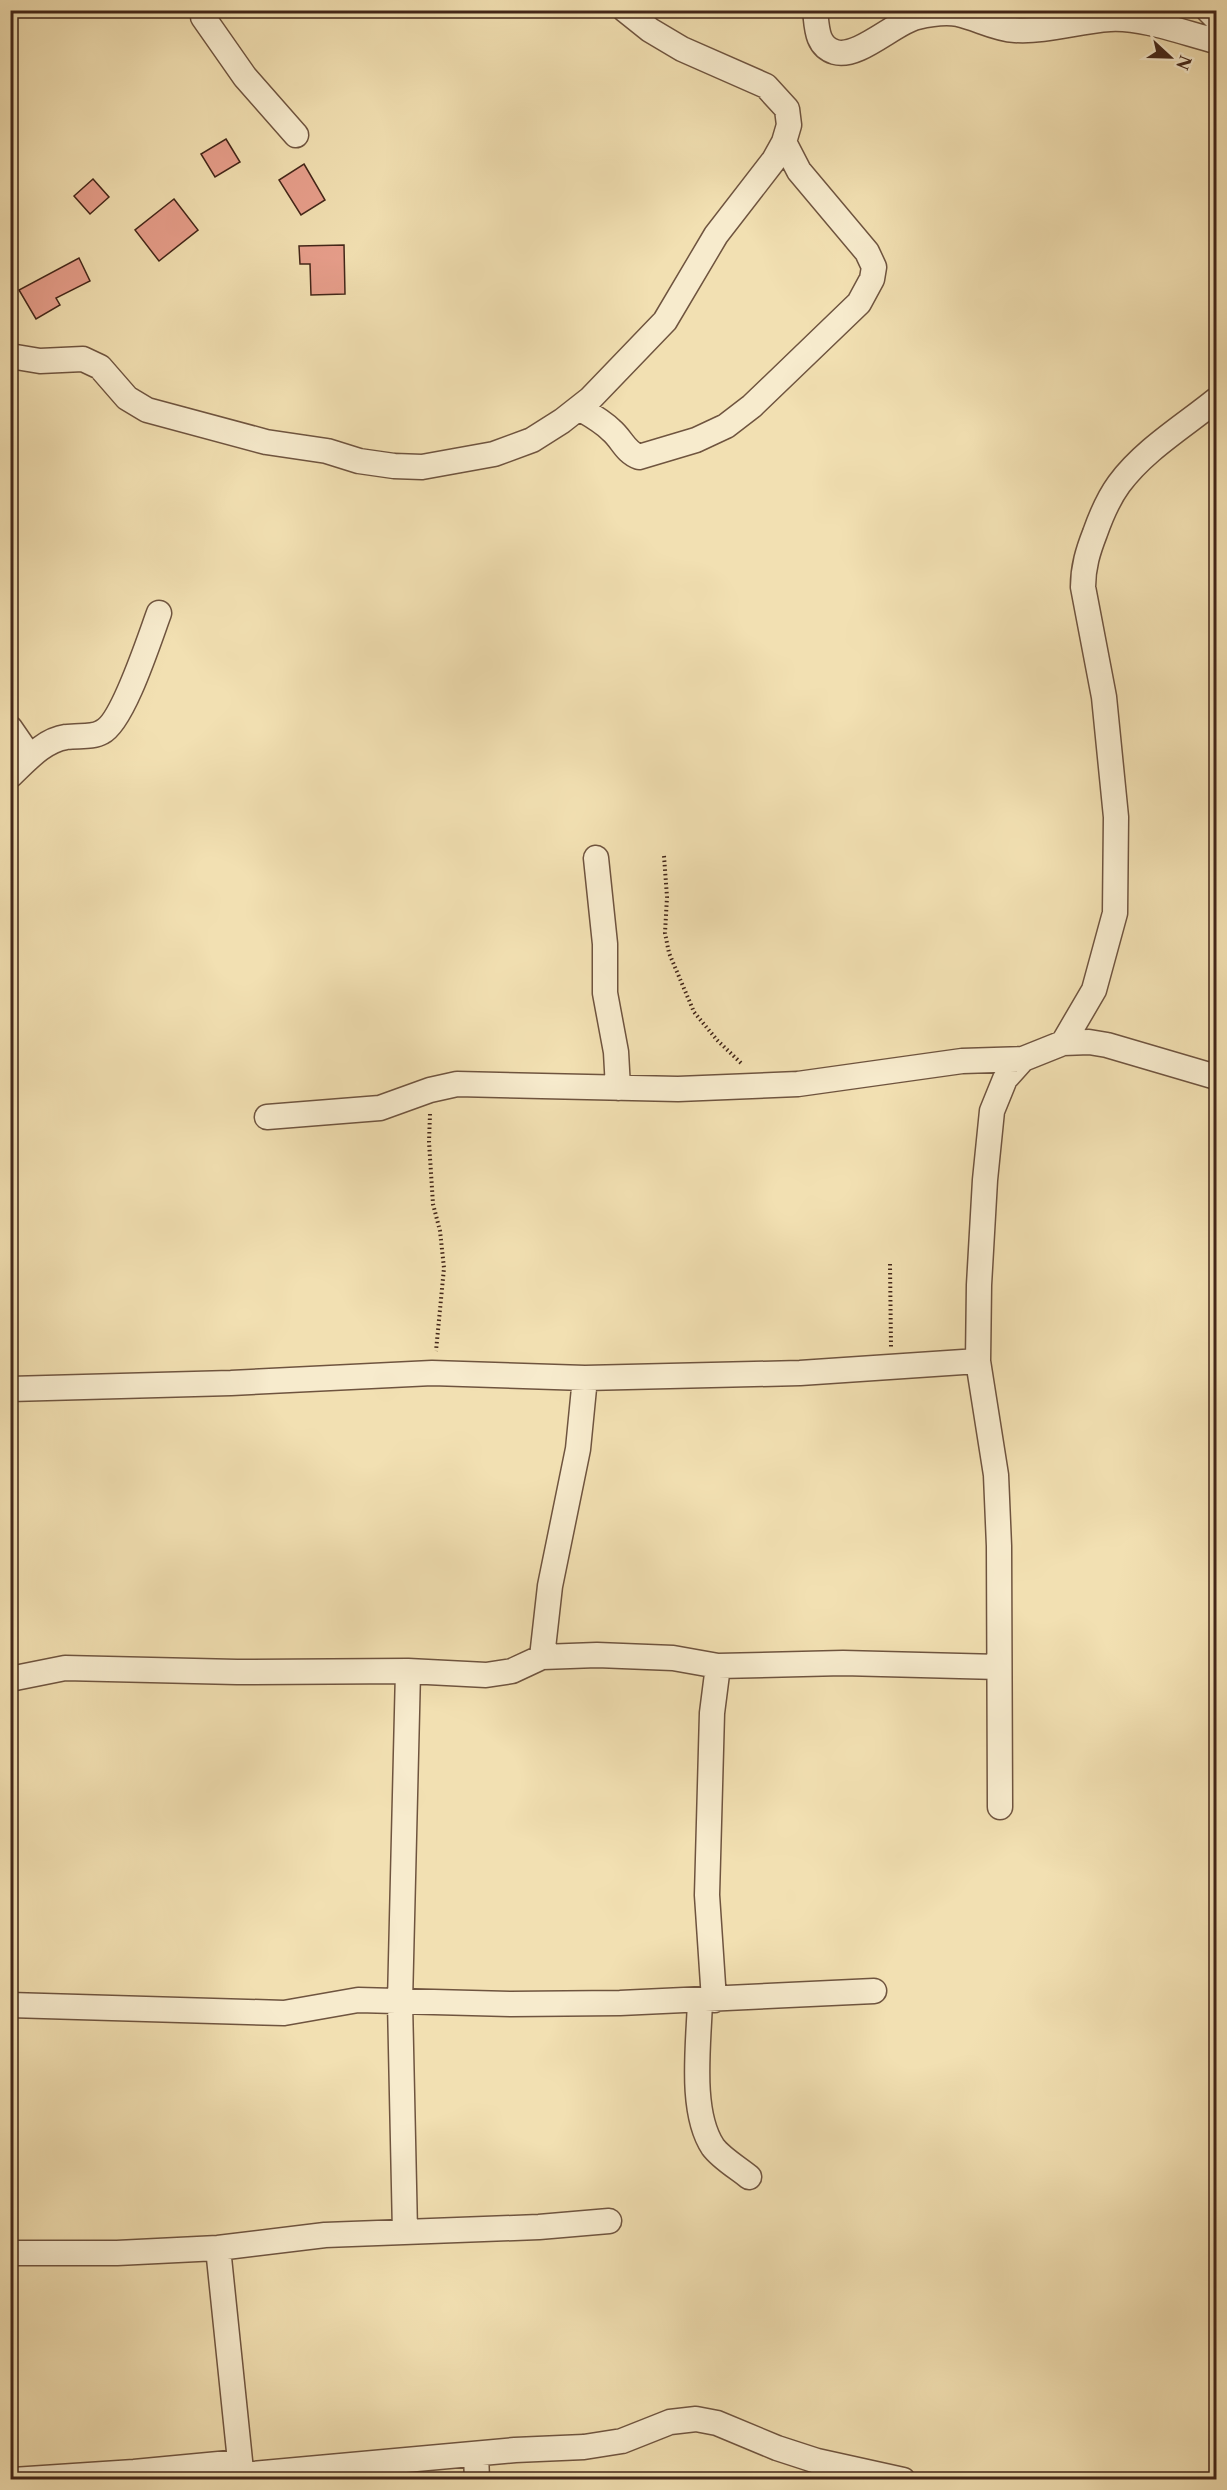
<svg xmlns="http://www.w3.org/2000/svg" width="1227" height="2490" font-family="'Libre Caslon Text',serif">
	<rect width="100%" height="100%" fill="#f2e0b2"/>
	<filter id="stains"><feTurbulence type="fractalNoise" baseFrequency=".00333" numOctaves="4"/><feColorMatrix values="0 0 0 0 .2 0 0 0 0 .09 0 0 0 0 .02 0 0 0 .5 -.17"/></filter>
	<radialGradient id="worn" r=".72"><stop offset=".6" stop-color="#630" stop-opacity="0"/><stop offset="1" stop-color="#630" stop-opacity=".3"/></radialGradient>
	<path fill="#e79e8b" stroke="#432619" stroke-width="1.5" d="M 226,139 L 240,162 L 215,177 L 201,154 Z
		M 304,164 L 325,200 L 301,215 L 279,180 Z
		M 93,179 L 109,197 L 90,214 L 74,196 Z
		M 174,199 L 198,230 L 159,261 L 135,230 Z
		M 344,245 L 345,294 L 311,295 L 310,264 L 300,264 L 299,246 Z
		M 79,258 L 90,281 L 56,298 L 60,305 L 36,319 L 19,290 Z"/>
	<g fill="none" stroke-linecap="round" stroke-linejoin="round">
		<defs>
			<path id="minor" d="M 204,10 L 203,17 L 245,77 L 296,135
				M 815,10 C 817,27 816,46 835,52 C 858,59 895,22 917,17 C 930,14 946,12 958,14 C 977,18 995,29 1015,30 C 1047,32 1078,21 1110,19 C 1143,17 1184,33 1216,41
				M 1208,10 L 1216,18
				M 10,356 L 40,361 L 83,359 L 100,367 L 127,398 L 147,410 L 266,442 L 327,451 L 359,461 L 394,466 L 422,467 L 494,454 L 532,440 L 562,421 L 590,399 L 665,321 L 716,235 L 774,160 L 784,142 L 789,125 L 787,109 L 766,86 L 682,49 L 650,30 L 625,10
				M 579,408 C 591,415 602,421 611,430 C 622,439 625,452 639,457 L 696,440 L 726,426 L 752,406 L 859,303 L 872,279 L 874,267 L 867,252 L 799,171 L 784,142
				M 10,728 L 30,757
				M 10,776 C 26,761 44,740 66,737 C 78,735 92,738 102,732 C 123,722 150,637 159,613
				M 596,858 L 605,944 L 605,993 L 616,1052 L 618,1088
				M 1063,1043 L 1089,1042 L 1107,1045 L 1216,1077
				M 267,1117 L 380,1108 L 430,1090 L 457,1084 L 678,1089 L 798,1084 L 962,1061 L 1023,1059
				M 10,1389 L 231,1383 L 432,1373 L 585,1378 L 800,1373 L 978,1361
				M 542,1657 L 550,1586 L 578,1449 L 585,1378
				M 10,1679 L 65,1668 L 237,1672 L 408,1671 L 486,1675 L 512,1671 L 542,1657 L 597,1655 L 673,1658 L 718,1666 L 843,1663 L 999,1667
				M 1000,1807 L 999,1546 L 996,1475 L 978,1361 L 979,1285 L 985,1180 L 992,1111 L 1005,1079 L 1023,1059 L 1063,1043 L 1094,990 L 1115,913 L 1116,817 L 1104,697 L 1083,587 C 1083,567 1088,551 1095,533 C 1101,516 1108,499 1119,484 C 1144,450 1184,426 1216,400
				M 700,2000 C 699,2042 689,2111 713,2147 C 721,2158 738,2168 749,2177
				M 714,2000 L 707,1895 L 712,1713 L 718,1666
				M 10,2005 L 284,2013 L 358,2000 L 511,2004 L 620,2003 L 874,1991
				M 405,2232 L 400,2002 L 408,1671
				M 218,2248 L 242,2480
				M 10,2253 L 117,2253 L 218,2248 L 325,2235 L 539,2227 L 609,2221
				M 476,2454 L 477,2480
				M 242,2475 L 515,2450 L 584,2447 L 622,2441 L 670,2422 L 696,2419 L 717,2423 L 777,2448 L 817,2461 L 903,2480
				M 13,2480 L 134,2472 L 240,2462"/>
		</defs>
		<use href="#minor" stroke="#6f543f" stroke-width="27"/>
		<path stroke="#432619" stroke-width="4" stroke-dasharray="1.5 3" stroke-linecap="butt" d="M 664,856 L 667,897 L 665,933 L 669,953 L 694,1012 L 717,1040 L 742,1064
			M 430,1114 L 429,1142 L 433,1204 L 440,1231 L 444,1268 L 436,1351
			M 890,1264 L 891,1347"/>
		<use href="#minor" stroke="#f7ebcd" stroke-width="24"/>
	</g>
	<rect width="1227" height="2490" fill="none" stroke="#f2e0b2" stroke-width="36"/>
	<rect x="12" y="12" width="1203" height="2466" fill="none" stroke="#432619" stroke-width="3"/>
	<rect x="18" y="18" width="1191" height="2454" fill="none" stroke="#432619" stroke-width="1.5"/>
	<g transform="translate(1170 57) rotate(112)" stroke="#f7ebcd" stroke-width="4.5" paint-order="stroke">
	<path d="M0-4.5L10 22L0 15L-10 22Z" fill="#432619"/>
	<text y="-9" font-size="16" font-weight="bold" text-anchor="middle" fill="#432619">N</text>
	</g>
	<rect width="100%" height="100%" filter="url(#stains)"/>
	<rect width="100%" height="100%" fill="url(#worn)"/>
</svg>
